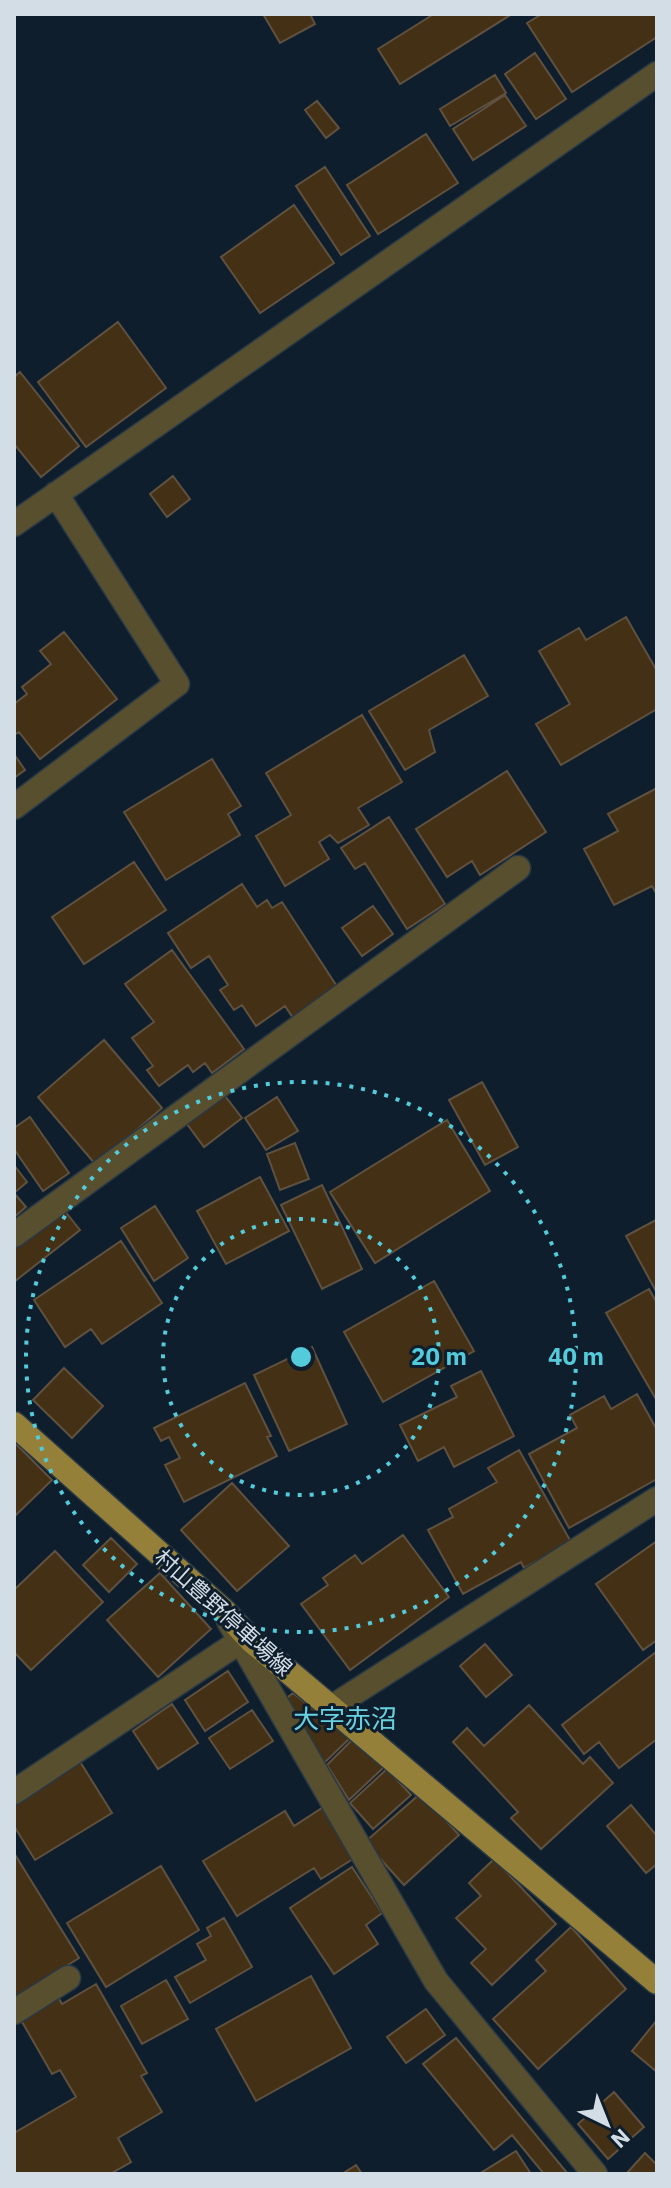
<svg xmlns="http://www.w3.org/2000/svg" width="671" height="2188" font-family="'IBM Plex Sans','Noto Sans JP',sans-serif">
	<rect width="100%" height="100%" fill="#0f1e2c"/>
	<path fill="#443014" stroke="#5f5140" stroke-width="2" d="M 263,14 L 310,14 L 315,24 L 280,43 Z
		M 434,14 L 512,14 L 400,84 L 378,49 Z
		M 542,14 L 657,14 L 657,37 L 572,92 L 527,23 Z
		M 535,53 L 566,99 L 536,119 L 505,74 Z
		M 495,75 L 506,93 L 450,126 L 440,109 Z
		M 505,95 L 526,126 L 473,160 L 453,129 Z
		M 317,101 L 339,128 L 326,138 L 305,110 Z
		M 426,134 L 458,183 L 378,234 L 347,185 Z
		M 325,167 L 370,236 L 341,255 L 296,186 Z
		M 294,205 L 334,263 L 260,313 L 221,257 Z
		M 118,322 L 166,388 L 86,447 L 38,382 Z
		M 20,372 L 79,446 L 41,477 L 14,444 L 14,377 Z
		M 173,476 L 190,499 L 167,517 L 150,494 Z
		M 626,617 L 657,671 L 657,709 L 561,765 L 536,724 L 570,704 L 539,651 L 579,628 L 586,640 Z
		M 64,632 L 117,699 L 40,759 L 19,732 L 14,735 L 14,704 L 27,694 L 22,687 L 51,664 L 40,651 Z
		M 464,655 L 488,696 L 429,730 L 435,752 L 405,770 L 369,711 Z
		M 362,715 L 402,782 L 358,808 L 369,825 L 338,843 L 330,835 L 319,842 L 329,859 L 285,886 L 256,836 L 291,815 L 266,773 Z
		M 14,754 L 25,770 L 14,778 Z
		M 212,759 L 241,806 L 228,814 L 240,835 L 166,880 L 124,812 Z
		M 507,771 L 546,832 L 480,875 L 472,861 L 447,877 L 416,829 Z
		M 657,788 L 657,895 L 652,886 L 614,905 L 584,849 L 618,831 L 608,814 Z
		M 389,817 L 445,904 L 407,929 L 365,863 L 355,869 L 341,848 Z
		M 134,862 L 166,910 L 84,964 L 52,917 Z
		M 242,884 L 257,907 L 267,900 L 272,908 L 282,902 L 338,988 L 293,1018 L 285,1006 L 256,1026 L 242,1005 L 234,1010 L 220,990 L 228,985 L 209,956 L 191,968 L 168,933 Z
		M 373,906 L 393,934 L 362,956 L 342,928 Z
		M 172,950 L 244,1049 L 212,1073 L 205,1063 L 193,1072 L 188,1065 L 159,1086 L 147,1070 L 153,1066 L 132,1038 L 154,1022 L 125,984 Z
		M 104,1040 L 162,1108 L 96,1165 L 38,1097 Z
		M 482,1082 L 518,1147 L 485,1165 L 449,1100 Z
		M 222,1092 L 242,1118 L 204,1147 L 184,1120 Z
		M 277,1097 L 298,1131 L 266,1150 L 245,1118 Z
		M 30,1117 L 69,1173 L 43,1191 L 14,1149 L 14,1128 Z
		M 447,1120 L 490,1191 L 375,1263 L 330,1192 Z
		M 295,1143 L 309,1179 L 280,1190 L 267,1154 Z
		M 14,1165 L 27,1182 L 14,1193 L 26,1207 L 14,1217 Z
		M 260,1177 L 289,1231 L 226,1264 L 197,1211 Z
		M 322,1185 L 362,1269 L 322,1289 L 281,1205 Z
		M 155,1206 L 188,1258 L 154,1281 L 121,1228 Z
		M 64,1210 L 80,1230 L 14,1282 L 14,1249 Z
		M 656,1220 L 657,1221 L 657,1293 L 626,1236 Z
		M 121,1241 L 162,1303 L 102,1344 L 91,1329 L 65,1347 L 34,1300 Z
		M 434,1281 L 474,1351 L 383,1402 L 344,1332 Z
		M 649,1289 L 657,1303 L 657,1401 L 606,1313 Z
		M 312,1347 L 347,1424 L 289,1451 L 254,1375 Z
		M 64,1368 L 103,1406 L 72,1438 L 33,1400 Z
		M 481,1371 L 514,1436 L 454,1467 L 444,1447 L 418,1461 L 400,1425 L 457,1397 L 451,1386 Z
		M 245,1383 L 271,1436 L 267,1437 L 277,1456 L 184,1502 L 165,1465 L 180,1458 L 169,1437 L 161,1441 L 154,1428 Z
		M 637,1394 L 657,1430 L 657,1479 L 569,1528 L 529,1454 L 577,1428 L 570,1415 L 604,1396 L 611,1409 Z
		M 14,1442 L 52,1480 L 14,1517 Z
		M 519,1450 L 571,1542 L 524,1568 L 521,1562 L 463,1594 L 428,1530 L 453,1517 L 449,1509 L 497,1482 L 488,1468 Z
		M 232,1483 L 289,1546 L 237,1591 L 181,1530 Z
		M 403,1535 L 449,1597 L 350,1670 L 301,1604 L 328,1585 L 323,1578 L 355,1555 L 362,1564 Z
		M 111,1538 L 137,1564 L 109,1592 L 83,1565 Z
		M 657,1541 L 657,1640 L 643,1650 L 596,1584 Z
		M 55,1551 L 103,1602 L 31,1670 L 14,1652 L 14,1590 Z
		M 160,1573 L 211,1629 L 158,1677 L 107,1620 Z
		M 485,1644 L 512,1675 L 486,1697 L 460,1666 Z
		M 656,1652 L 657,1739 L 619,1768 L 599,1742 L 584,1754 L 562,1725 Z
		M 228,1671 L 248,1702 L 205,1731 L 185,1700 Z
		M 293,1693 L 350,1738 L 324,1763 L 283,1701 Z
		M 172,1704 L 198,1743 L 158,1769 L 133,1731 Z
		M 529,1705 L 583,1764 L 590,1757 L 613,1783 L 541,1849 L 511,1818 L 518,1812 L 453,1742 L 467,1728 L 484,1746 Z
		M 252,1710 L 273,1741 L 230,1769 L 209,1738 Z
		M 352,1740 L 385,1766 L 349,1800 L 327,1765 Z
		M 79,1760 L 112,1813 L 35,1860 L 14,1826 L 14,1801 Z
		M 387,1769 L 411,1795 L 373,1829 L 350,1803 Z
		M 421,1793 L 459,1835 L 404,1885 L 365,1842 Z
		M 631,1805 L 657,1836 L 657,1864 L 646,1873 L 607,1826 Z
		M 322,1808 L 353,1859 L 321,1879 L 314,1868 L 237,1916 L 203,1861 L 285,1811 L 294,1826 Z
		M 14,1853 L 79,1958 L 14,1999 Z
		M 494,1859 L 556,1924 L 492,1985 L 471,1963 L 486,1949 L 456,1918 L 481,1896 L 469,1883 Z
		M 161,1866 L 199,1930 L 106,1987 L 67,1923 Z
		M 352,1867 L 382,1913 L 366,1925 L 378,1944 L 334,1974 L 290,1908 Z
		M 224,1918 L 252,1967 L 190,2003 L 175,1977 L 206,1960 L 197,1944 L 211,1936 L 207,1928 Z
		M 571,1927 L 626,1989 L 538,2069 L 493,2019 L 546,1971 L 536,1960 Z
		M 311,1976 L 351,2048 L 256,2101 L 216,2029 Z
		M 166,1980 L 188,2019 L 142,2044 L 121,2006 Z
		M 96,1984 L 147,2073 L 141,2076 L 162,2112 L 118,2138 L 131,2162 L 110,2174 L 14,2174 L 14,2133 L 76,2097 L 60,2070 L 52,2074 L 21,2020 L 58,1997 L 62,2004 Z
		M 426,2009 L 445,2035 L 406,2063 L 387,2037 Z
		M 657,2020 L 657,2072 L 632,2051 Z
		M 456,2038 L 568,2174 L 544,2174 L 512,2135 L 494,2150 L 423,2064 Z
		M 614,2092 L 644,2127 L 608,2159 L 578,2124 Z
		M 516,2151 L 531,2174 L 479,2174 Z
		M 645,2153 L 657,2165 L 657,2174 L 626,2174 Z
		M 356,2165 L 362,2174 L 342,2174 Z"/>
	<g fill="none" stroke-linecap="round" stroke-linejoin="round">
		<defs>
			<path id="minor" d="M 14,524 L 657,74
				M 14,807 L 177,684 L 56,494
				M 14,1235 L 518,868
				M 229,1621 L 436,1981 L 595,2174
				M 332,1707 L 657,1499
				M 14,1792 L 239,1642
				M 14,2012 L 68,1978"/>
			<path id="major" d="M 14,1424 L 224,1611 L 252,1641 L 657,1982"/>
		</defs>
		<use href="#minor" stroke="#2a3946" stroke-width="27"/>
		<use href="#major" stroke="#2a3946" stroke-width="27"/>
		<use href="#minor" stroke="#584f2e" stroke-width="24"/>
		<use href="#major" stroke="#948039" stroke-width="24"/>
	</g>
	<g fill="none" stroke="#53cbdb" stroke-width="4" stroke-dasharray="4 8">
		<circle cx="301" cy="1357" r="138"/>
		<circle cx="301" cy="1357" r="275"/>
	</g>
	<g text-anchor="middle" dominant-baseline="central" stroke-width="6" stroke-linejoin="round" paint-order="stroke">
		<g font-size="22" fill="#d3dde6" stroke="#0f1e2c">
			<text transform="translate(224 1612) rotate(42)">村山豊野停車場線</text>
		</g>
		<g font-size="26" fill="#67d1e0" stroke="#0f1e2c">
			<text x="345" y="1718">大字赤沼</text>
		</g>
	</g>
	<circle cx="301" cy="1357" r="12" fill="#53cbdb" stroke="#0f1e2c" stroke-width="4"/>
	<g font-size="24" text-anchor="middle" font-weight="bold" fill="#53cbdb" stroke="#0f1e2c" stroke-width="6" stroke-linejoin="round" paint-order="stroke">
		<text x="439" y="1365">20 m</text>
		<text x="576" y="1365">40 m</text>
	</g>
	<rect width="671" height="2188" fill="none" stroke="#d3dde6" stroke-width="32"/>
	<g transform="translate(607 2124) rotate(137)" stroke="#0f1e2c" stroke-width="6" paint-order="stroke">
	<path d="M0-6L14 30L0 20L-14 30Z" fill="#d3dde6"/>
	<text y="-12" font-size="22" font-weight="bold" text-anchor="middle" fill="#d3dde6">N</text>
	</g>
</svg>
